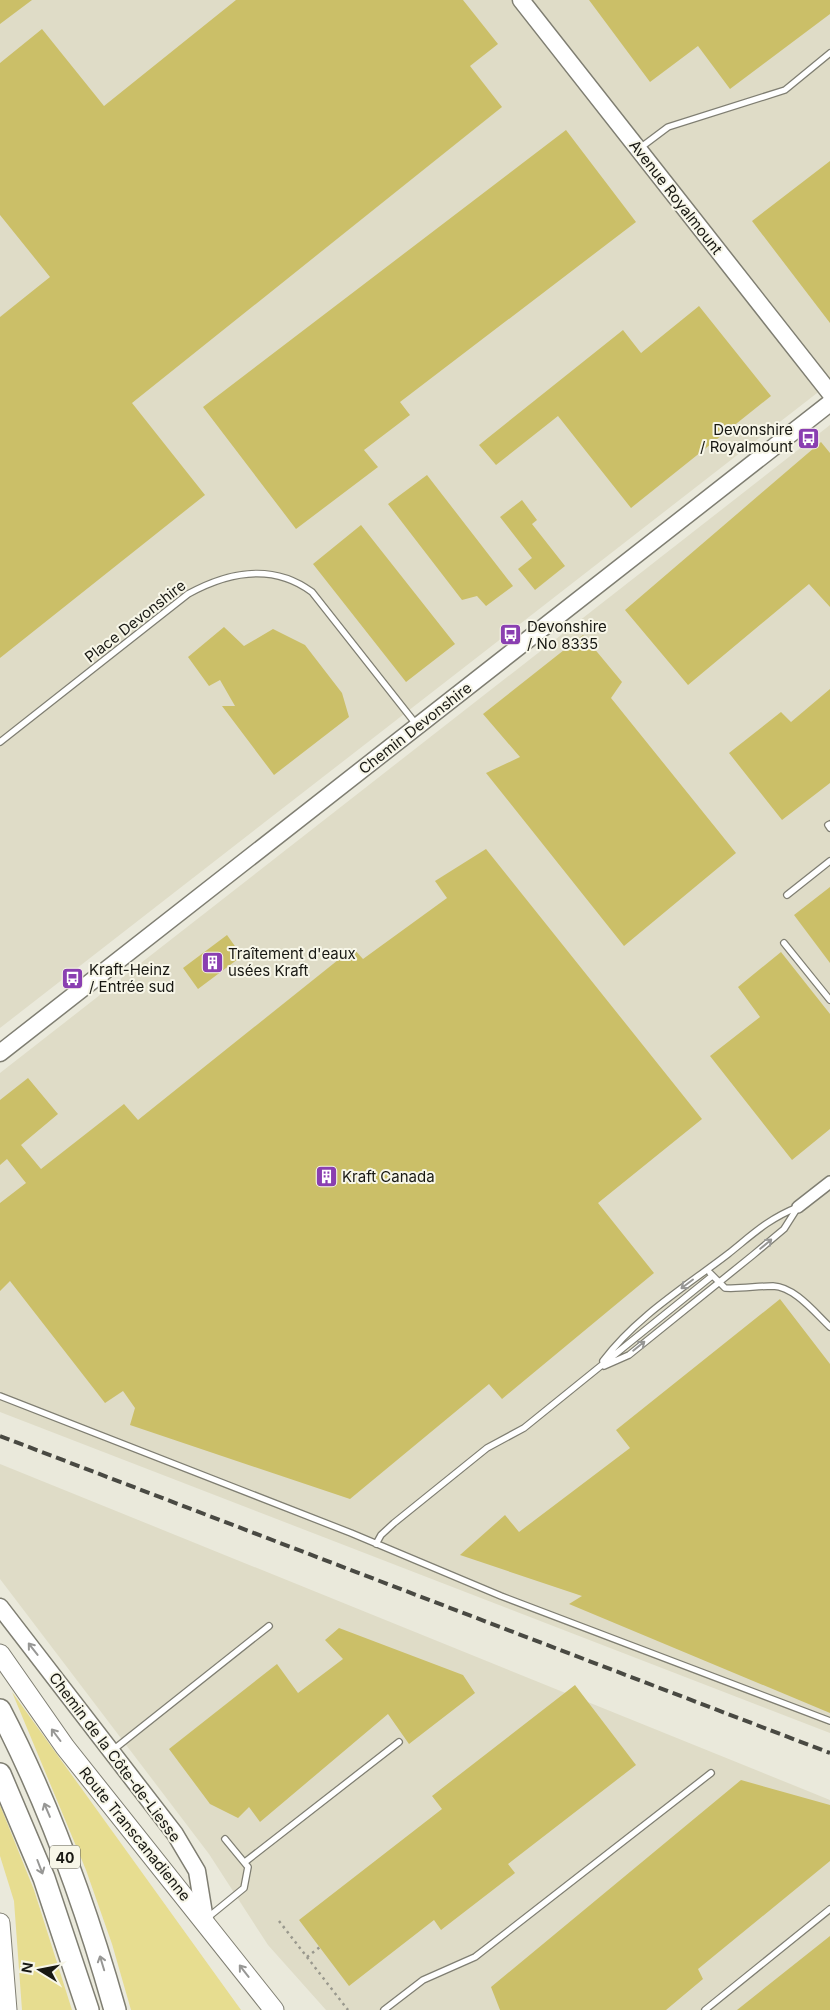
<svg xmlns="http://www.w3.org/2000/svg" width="830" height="2010" font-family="Inter,sans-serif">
	<rect width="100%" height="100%" fill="#eae9db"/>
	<path fill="#dfdcc7" d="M 0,0 L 830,0 L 830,383 L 0,1028 Z
		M 830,425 L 830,1733 L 0,1412 L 0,1073 Z
		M 0,1464 L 830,1800 L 830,2010 L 326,2010 L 268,1945 L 209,1854 L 0,1579 Z"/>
	<path fill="#e7dd90" d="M 12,1692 L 241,2010 L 131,2010 L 112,1944 L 86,1870 Z
		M 0,1805 L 34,1890 L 72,2010 L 22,2010 L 14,1901 L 0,1856 Z"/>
	<path fill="#cbbf68" d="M 0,0 L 32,0 L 0,24 Z
		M 236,0 L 463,0 L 498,44 L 470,66 L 502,107 L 132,403 L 205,495 L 0,658 L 0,317 L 50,277 L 0,215 L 0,63 L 42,29 L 104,106 Z
		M 589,0 L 830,0 L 830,14 L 730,89 L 698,46 L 650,82 Z
		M 566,130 L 636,222 L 400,402 L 410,415 L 364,450 L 378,467 L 296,529 L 203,407 Z
		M 830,161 L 830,323 L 752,221 Z
		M 699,306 L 771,396 L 631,508 L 558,416 L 496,465 L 479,445 L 623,330 L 641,353 Z
		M 821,442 L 830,453 L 830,607 L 809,584 L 688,685 L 625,610 Z
		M 427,475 L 513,586 L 486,606 L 477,596 L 462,600 L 388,504 Z
		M 522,500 L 537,520 L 532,524 L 565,566 L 535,590 L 518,569 L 532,558 L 500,517 Z
		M 361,525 L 455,644 L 406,682 L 313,564 Z
		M 224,627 L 244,646 L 273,629 L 305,645 L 342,693 L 349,717 L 274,775 L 222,706 L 235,706 L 220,680 L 209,686 L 188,657 Z
		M 583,635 L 622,682 L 611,698 L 736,853 L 624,946 L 486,773 L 520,757 L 483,714 Z
		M 830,689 L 830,783 L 782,820 L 729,753 L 781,712 L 791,722 Z
		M 486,849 L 702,1119 L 598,1203 L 654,1273 L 502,1399 L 489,1384 L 350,1499 L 130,1425 L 135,1408 L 123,1391 L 105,1403 L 10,1281 L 0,1291 L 0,1203 L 26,1183 L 7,1159 L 0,1165 L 0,1100 L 28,1078 L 58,1114 L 21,1145 L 41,1169 L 124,1104 L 138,1120 L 353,948 L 363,959 L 447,898 L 435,881 Z
		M 830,887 L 830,963 L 794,915 Z
		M 227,935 L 242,956 L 198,989 L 183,968 Z
		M 781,952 L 830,1014 L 830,1129 L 792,1160 L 710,1056 L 760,1017 L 738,987 Z
		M 780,1299 L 830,1364 L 830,1713 L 569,1604 L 582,1596 L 460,1555 L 505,1515 L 519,1532 L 630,1448 L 616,1430 Z
		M 339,1628 L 463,1675 L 475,1693 L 409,1744 L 388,1714 L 260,1822 L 249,1807 L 238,1818 L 210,1804 L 169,1749 L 277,1664 L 298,1693 L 343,1659 L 325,1640 Z
		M 575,1685 L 636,1765 L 508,1864 L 515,1873 L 441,1930 L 434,1920 L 349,1986 L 299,1920 L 442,1809 L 432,1796 Z
		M 741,1780 L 830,1805 L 830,1861 L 698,1969 L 703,1979 L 666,2010 L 500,2010 L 491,1987 Z
		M 830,1936 L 830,2010 L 737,2010 Z"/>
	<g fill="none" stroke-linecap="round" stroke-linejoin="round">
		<defs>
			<path id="lane" d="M 640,148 L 668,127 L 785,90 L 830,53
				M 0,742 L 188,594 C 228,572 273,563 312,592 L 416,724
				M 830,824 L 828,825 L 830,828
				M 787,895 L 830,861
				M 784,943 L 830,1000
				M 710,1273 L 725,1288 C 741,1289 757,1286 773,1286 C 795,1287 815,1313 830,1327
				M 603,1361 C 636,1317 685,1287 728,1254 C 753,1234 768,1219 798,1207
				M 604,1366 L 629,1355 L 753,1255 L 784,1229 L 798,1207
				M 0,1396 L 351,1533 L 501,1596 L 830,1721
				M 376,1544 L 381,1535 L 394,1523 L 487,1448 L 524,1428 L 712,1276
				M 113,1750 L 269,1626
				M 245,1862 L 399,1742
				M 206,1919 L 244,1888 L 248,1867 L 225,1839
				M 384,2010 L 423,1980 L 475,1957 L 711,1773
				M 705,2010 L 830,1909"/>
			<path id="street" d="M 798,1207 L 830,1182"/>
			<path id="secondary" d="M 521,0 L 830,393
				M 0,1053 L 830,403
				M 0,1607 L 175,1834 L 197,1871 L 205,1920"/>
			<path id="primary" d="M 0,1654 L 65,1747 L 274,2010
				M 0,1923 L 7,2010"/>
			<path id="highway" d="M 0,1710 C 50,1806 86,1907 115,2010
				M 0,1774 L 44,1878 L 88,2010"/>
		</defs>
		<use href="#lane" stroke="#7f7e72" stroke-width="8"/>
		<use href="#street" stroke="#7f7e72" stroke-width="14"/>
		<use href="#secondary" stroke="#7f7e72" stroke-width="19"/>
		<use href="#primary" stroke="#7f7e72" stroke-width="21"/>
		<use href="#highway" stroke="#7f7e72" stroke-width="24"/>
		<path stroke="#99988d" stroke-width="2.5" stroke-dasharray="2.5 4" stroke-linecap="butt" d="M 279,1921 L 348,2010
			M 307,1957 L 320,1947"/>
		<use href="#lane" stroke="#fff" stroke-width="5.5"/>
		<use href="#street" stroke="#fff" stroke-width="11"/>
		<use href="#secondary" stroke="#fff" stroke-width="16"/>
		<use href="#primary" stroke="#fff" stroke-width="19"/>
		<use href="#highway" stroke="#fff" stroke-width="21"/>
		<path stroke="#494942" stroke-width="4" stroke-dasharray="10 5" stroke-linecap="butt" d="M 0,1436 L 830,1753"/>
	</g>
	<defs><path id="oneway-shaft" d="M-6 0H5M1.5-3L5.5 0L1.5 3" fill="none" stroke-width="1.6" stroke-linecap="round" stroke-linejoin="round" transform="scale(1.25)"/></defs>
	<g stroke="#979795">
		<use href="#oneway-shaft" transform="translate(766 1244) rotate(-40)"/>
		<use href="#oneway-shaft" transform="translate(687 1284) rotate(143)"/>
		<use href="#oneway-shaft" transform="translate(639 1346) rotate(-39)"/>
		<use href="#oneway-shaft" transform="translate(33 1649) rotate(-128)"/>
		<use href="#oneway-shaft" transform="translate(56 1735) rotate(-127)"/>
		<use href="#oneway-shaft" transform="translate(47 1810) rotate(-113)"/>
		<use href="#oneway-shaft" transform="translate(40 1867) rotate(69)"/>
		<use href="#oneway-shaft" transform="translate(102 1963) rotate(-107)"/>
		<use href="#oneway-shaft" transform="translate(244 1971) rotate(-128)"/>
	</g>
	<defs>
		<symbol id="bus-square" viewBox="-11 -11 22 22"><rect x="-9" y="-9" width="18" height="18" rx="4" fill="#8a3fb1" stroke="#f7f6e8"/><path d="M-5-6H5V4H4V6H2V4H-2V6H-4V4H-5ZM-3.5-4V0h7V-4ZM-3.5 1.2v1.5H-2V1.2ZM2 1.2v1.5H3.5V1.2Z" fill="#fff"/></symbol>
		<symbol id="building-square" viewBox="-11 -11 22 22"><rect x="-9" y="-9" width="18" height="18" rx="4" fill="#8a3fb1" stroke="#f7f6e8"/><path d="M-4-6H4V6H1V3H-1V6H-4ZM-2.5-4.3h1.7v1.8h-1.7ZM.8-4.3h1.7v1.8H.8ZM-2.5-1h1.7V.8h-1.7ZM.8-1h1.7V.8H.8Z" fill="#fff"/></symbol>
	</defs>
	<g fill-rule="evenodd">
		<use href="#bus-square" x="796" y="426" width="25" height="25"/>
		<use href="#bus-square" x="498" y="622" width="25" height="25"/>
		<use href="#building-square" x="200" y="950" width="25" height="25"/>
		<use href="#bus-square" x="60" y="966" width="25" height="25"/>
		<use href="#building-square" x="314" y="1164" width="25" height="25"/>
	</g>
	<g text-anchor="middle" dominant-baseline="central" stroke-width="4" stroke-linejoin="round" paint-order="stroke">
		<rect fill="#f7f6e8" stroke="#5b5b53" stroke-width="1" x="50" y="1845.5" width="30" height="23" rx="4"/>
		<g font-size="14" font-weight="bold" fill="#181813">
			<text x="65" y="1857">40</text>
		</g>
		<g font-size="15" fill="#181813" stroke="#f7f6e8">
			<text transform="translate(676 197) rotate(52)">Avenue Royalmount</text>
			<text transform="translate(135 621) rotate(-38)">Place Devonshire</text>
			<text transform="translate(415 728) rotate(-38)">Chemin Devonshire</text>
			<text transform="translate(115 1757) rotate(53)">Chemin de la Côte-de-Liesse</text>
			<text transform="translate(135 1834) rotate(51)">Route Transcanadienne</text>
		</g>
		<g font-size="15" fill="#181813" stroke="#f7f6e8" text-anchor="start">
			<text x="793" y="429" text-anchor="end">Devonshire<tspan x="793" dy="17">/ Royalmount</tspan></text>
			<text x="527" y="626">Devonshire<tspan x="527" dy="17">/ No 8335</tspan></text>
			<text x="228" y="953">Traîtement d'eaux<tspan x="228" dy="17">usées Kraft</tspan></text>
			<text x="89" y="969">Kraft-Heinz<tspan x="89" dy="17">/ Entrée sud</tspan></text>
			<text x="342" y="1176">Kraft Canada</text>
		</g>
	</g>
	<g transform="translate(40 1970) rotate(280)" stroke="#f7f6e8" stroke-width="4" paint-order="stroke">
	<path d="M0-4L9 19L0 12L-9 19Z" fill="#181813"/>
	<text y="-8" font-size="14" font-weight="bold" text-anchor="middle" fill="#181813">N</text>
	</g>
</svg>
